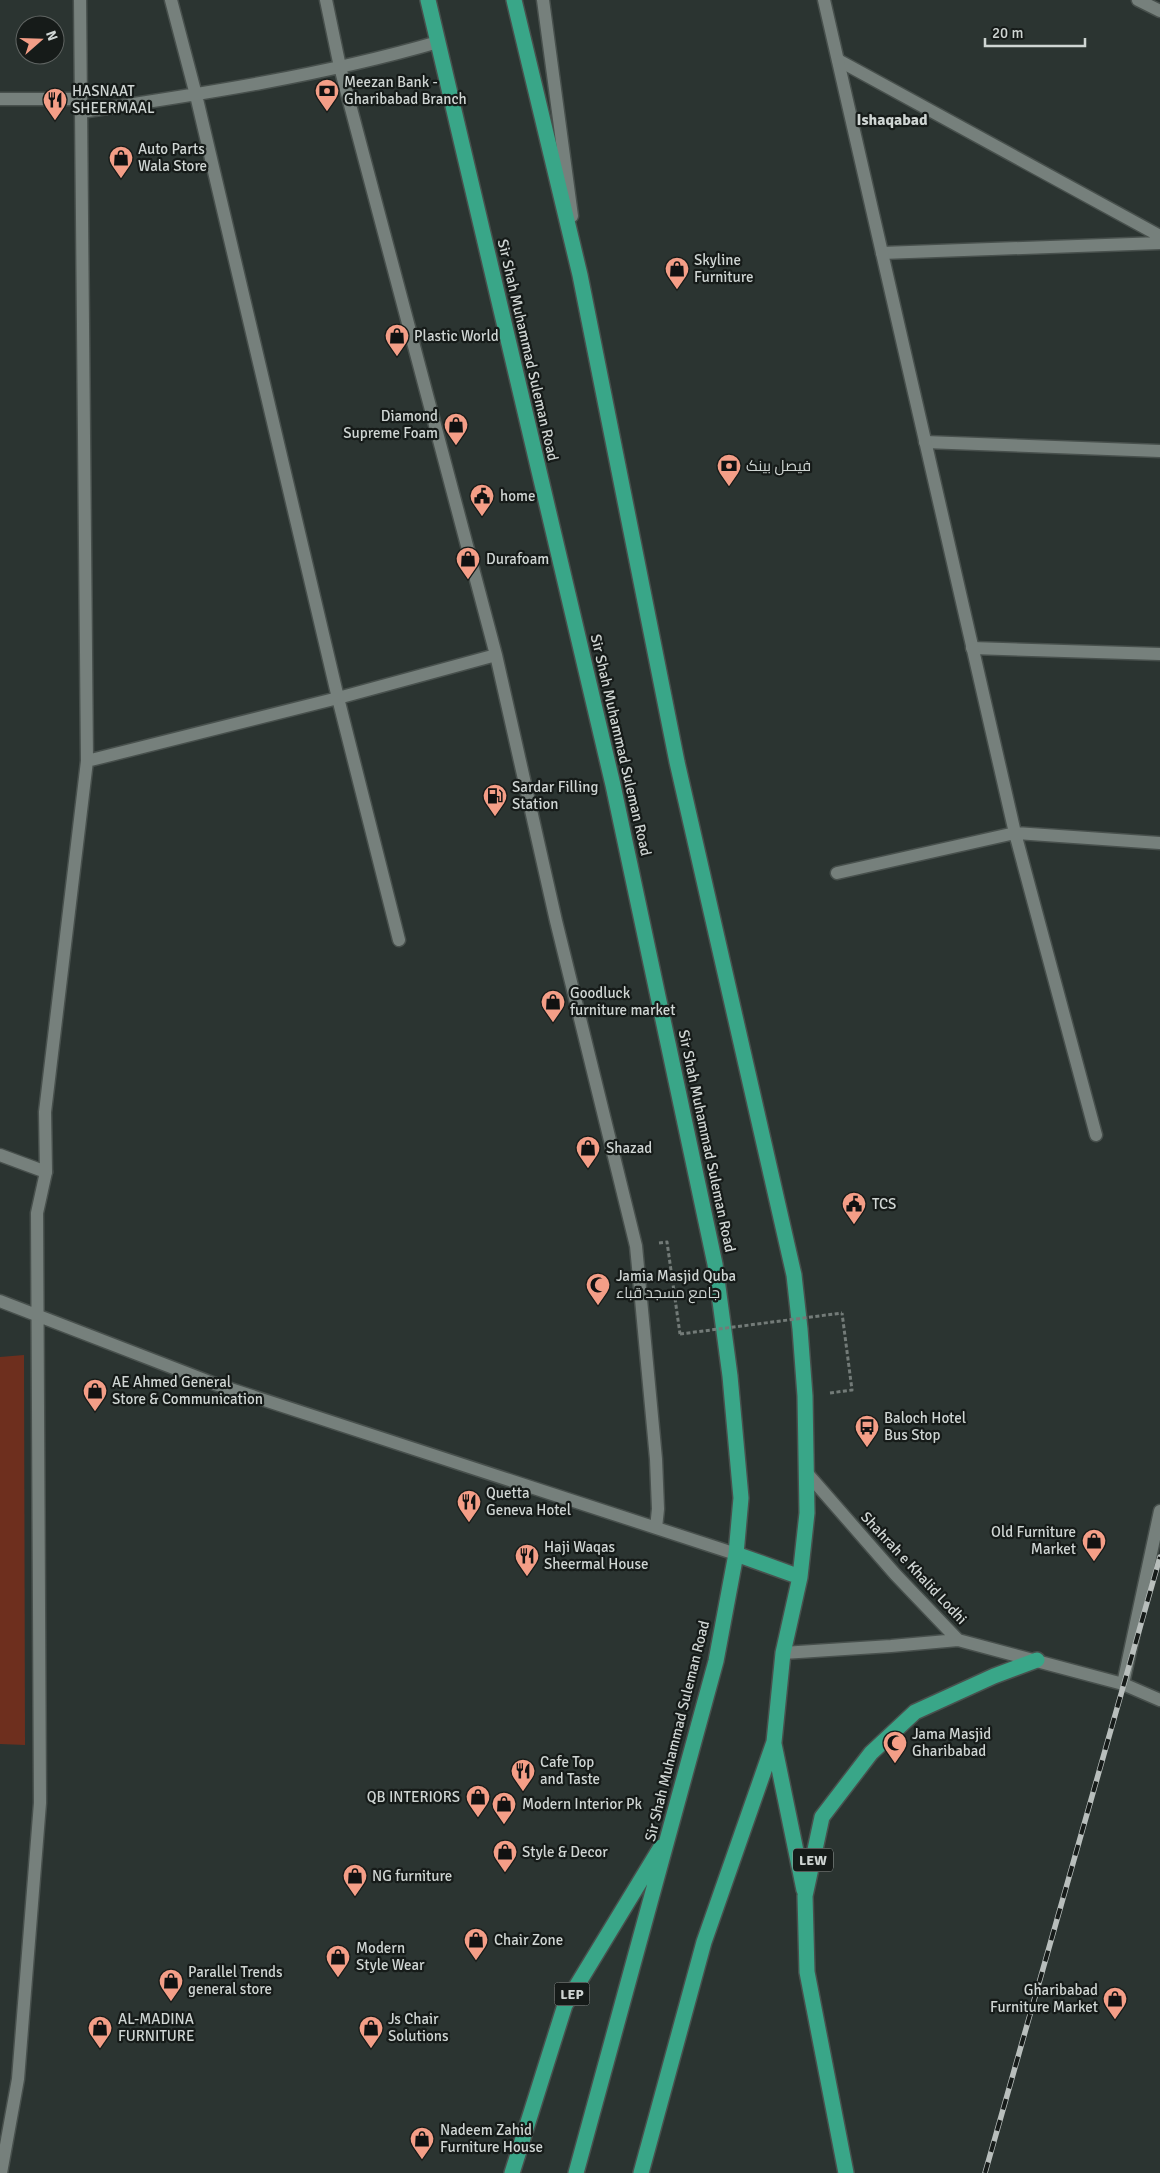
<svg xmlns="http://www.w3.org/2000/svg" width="1160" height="2173" font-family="Signika,Cairo,sans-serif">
	<rect width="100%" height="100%" fill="#2b3431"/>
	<path fill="#6e2f1e" d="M 24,1355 L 25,1745 L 0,1744 L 0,1357 Z"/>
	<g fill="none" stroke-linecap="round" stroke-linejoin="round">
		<defs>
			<path id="lane" d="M 1138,0 L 1160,11
				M 838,60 L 1160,236
				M 882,253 L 1160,243
				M 925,442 L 1160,451
				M 972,648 L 1160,654
				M 0,1155 L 46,1172"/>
			<path id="street" d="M 171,0 L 196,95 L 338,698 L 399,940
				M 326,0 L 340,67 L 496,655 L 556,921 L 636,1246 L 656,1459 L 658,1509 L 656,1528
				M 824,0 L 1015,833 L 1096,1135
				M 0,99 L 81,99
				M 81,112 C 201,94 321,76 438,42
				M 87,761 L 338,698 L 496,655
				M 837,873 L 1015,833 L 1160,843
				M 0,1301 L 215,1384 L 736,1554
				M 806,1472 L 895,1574 L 958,1640 L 1123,1684 L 1160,1700
				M 783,1653 L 891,1646 L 958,1640
				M 1123,1684 L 1160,1511
				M 1,2173 L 18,2079 L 40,1803 L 37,1213 L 46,1172 L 45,1112 L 87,761 L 80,0"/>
			<path id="secondary" d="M 543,0 L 572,216"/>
			<path id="highway" d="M 428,0 L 613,785 L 715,1264 L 730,1376 L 741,1498 L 736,1554 L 716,1661 L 576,2173
				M 514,0 L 580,275 L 677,762 L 794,1275 L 800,1329 L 805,1396 L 807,1513 L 800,1577 L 783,1653 L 774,1742 L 704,1942 L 641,2173
				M 736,1554 L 800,1577
				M 774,1744 L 804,1890
				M 512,2173 L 565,2005 L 661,1847
				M 846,2173 L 807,1972 L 805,1896 L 822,1817 L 871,1753 L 915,1712 L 994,1676 L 1037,1660"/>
		</defs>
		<use href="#lane" stroke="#48504d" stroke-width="15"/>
		<use href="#street" stroke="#48504d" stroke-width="15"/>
		<use href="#secondary" stroke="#48504d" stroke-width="15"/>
		<use href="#highway" stroke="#48504d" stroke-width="18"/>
		<path stroke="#737b78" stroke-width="3" stroke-dasharray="4 2.5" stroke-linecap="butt" d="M 659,1243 L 667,1242 L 680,1334
			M 830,1393 L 852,1390 L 842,1313"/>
		<use href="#lane" stroke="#76807c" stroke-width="12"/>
		<use href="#street" stroke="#76807c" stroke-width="12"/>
		<use href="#secondary" stroke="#76807c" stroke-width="12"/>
		<use href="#highway" stroke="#39a688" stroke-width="15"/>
		<defs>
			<path id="rail" d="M 985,2173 L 1160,1557"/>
		</defs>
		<use href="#rail" stroke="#b8bebc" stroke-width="5.5"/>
		<use href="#rail" stroke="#161b19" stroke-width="4" stroke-dasharray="11" stroke-linecap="butt"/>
		<path stroke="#737b78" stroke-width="3" stroke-dasharray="4 2.5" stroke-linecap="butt" d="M 680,1334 L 842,1313"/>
	</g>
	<defs>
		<symbol id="bank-pin" viewBox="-11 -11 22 30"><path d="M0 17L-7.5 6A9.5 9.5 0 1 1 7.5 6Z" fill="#f49e87" stroke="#161b19"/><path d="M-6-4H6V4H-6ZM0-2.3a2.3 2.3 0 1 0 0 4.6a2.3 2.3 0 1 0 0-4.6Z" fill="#111"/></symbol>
		<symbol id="restaurant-pin" viewBox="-11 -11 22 30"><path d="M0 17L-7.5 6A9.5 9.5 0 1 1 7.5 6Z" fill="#f49e87" stroke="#161b19"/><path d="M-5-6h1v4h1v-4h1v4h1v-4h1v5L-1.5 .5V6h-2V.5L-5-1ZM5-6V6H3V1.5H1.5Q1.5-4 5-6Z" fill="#111"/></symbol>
		<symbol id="shop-pin" viewBox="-11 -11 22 30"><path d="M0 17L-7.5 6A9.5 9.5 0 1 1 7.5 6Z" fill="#f49e87" stroke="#161b19"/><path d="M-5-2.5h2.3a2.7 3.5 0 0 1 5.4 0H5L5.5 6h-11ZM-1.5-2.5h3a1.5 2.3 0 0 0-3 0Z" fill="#111"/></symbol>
		<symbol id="civic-pin" viewBox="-11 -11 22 30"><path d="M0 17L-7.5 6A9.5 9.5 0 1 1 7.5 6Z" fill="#f49e87" stroke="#161b19"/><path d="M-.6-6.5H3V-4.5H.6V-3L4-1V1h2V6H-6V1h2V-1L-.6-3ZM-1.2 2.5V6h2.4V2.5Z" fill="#111"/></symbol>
		<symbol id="fuel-pin" viewBox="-11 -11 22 30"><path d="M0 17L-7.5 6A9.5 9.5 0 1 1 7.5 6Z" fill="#f49e87" stroke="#161b19"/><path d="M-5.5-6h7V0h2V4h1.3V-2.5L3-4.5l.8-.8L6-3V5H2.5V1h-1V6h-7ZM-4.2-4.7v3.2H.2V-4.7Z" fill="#111"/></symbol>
		<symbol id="mosque-pin" viewBox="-11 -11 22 30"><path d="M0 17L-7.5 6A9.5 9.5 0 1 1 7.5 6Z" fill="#f49e87" stroke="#161b19"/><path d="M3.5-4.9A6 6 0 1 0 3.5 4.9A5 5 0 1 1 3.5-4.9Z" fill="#111"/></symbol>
		<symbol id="bus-pin" viewBox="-11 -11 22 30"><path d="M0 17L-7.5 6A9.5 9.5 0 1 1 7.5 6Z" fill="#f49e87" stroke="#161b19"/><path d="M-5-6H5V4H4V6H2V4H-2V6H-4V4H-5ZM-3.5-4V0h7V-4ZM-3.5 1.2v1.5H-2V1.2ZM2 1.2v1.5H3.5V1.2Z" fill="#111"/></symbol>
	</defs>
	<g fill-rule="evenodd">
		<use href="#bank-pin" x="313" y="77" width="28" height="38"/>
		<use href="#restaurant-pin" x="41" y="86" width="28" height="38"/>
		<use href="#shop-pin" x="107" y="144" width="28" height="38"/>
		<use href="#shop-pin" x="663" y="255" width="28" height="38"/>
		<use href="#shop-pin" x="383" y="322" width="28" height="38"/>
		<use href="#shop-pin" x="442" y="411" width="28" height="38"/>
		<use href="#bank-pin" x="715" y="452" width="28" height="38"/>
		<use href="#civic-pin" x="468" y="482" width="28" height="38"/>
		<use href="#shop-pin" x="454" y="545" width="28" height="38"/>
		<use href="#fuel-pin" x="481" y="782" width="28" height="38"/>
		<use href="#shop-pin" x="539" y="988" width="28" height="38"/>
		<use href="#shop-pin" x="574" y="1134" width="28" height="38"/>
		<use href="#civic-pin" x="840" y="1190" width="28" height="38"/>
		<use href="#mosque-pin" x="584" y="1271" width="28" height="38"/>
		<use href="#shop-pin" x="81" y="1377" width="28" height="38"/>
		<use href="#bus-pin" x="853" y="1413" width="28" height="38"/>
		<use href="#restaurant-pin" x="455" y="1488" width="28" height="38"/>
		<use href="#shop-pin" x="1080" y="1527" width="28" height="38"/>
		<use href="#restaurant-pin" x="513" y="1542" width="28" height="38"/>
		<use href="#mosque-pin" x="881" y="1729" width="28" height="38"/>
		<use href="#restaurant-pin" x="509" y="1757" width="28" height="38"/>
		<use href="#shop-pin" x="464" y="1783" width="28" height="38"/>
		<use href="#shop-pin" x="490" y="1790" width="28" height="38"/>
		<use href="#shop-pin" x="491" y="1838" width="28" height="38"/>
		<use href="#shop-pin" x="341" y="1862" width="28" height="38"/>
		<use href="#shop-pin" x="462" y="1926" width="28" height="38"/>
		<use href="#shop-pin" x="324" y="1943" width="28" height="38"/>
		<use href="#shop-pin" x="157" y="1967" width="28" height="38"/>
		<use href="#shop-pin" x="1101" y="1985" width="28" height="38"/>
		<use href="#shop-pin" x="86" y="2014" width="28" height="38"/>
		<use href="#shop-pin" x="357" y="2014" width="28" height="38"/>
		<use href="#shop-pin" x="408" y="2125" width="28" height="38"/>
	</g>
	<g text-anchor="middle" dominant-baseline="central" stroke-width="4.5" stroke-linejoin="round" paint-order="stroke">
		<g fill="#161b19" stroke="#989d9b" stroke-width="1">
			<rect x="793" y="1848.5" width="40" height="23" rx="4"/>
			<rect x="554.5" y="1982.5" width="35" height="23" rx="4"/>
		</g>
		<g font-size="14" font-weight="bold" fill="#cfd5d3">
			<text x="813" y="1860">LEW</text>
			<text x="572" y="1994">LEP</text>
		</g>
		<g font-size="15" fill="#cfd5d3" stroke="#161b19" text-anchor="start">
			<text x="344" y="82">Meezan Bank -<tspan x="344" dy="17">Gharibabad Branch</tspan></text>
			<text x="72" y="91">HASNAAT<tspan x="72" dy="17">SHEERMAAL</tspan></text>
			<text x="138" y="149">Auto Parts<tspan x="138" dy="17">Wala Store</tspan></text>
			<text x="694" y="260">Skyline<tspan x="694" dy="17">Furniture</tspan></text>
			<text x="414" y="336">Plastic World</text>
			<text x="438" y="416" text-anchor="end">Diamond<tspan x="438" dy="17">Supreme Foam</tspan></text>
			<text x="746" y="466">فیصل بینک</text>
			<text x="500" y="496">home</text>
			<text x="486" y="559">Durafoam</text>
			<text x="512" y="787">Sardar Filling<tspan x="512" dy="17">Station</tspan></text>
			<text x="570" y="993">Goodluck<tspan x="570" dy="17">furniture market</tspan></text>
			<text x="606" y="1148">Shazad</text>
			<text x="872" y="1204">TCS</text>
			<text x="616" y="1276">Jamia Masjid Quba<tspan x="616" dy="17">جامع مسجد قباء</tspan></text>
			<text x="112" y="1382">AE Ahmed General<tspan x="112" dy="17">Store &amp; Communication</tspan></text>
			<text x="884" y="1418">Baloch Hotel<tspan x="884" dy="17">Bus Stop</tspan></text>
			<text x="486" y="1493">Quetta<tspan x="486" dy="17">Geneva Hotel</tspan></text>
			<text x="1076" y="1532" text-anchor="end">Old Furniture<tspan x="1076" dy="17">Market</tspan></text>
			<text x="544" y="1547">Haji Waqas<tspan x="544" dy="17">Sheermal House</tspan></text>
			<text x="912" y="1734">Jama Masjid<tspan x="912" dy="17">Gharibabad</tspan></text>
			<text x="540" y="1762">Cafe Top<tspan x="540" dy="17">and Taste</tspan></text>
			<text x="460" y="1797" text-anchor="end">QB INTERIORS</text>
			<text x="522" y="1804">Modern Interior Pk</text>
			<text x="522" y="1852">Style &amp; Decor</text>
			<text x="372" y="1876">NG furniture</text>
			<text x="494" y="1940">Chair Zone</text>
			<text x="356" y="1948">Modern<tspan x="356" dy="17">Style Wear</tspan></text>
			<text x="188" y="1972">Parallel Trends<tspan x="188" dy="17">general store</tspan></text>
			<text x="1098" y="1990" text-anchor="end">Gharibabad<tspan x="1098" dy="17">Furniture Market</tspan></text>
			<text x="118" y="2019">AL-MADINA<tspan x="118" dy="17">FURNITURE</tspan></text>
			<text x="388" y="2019">Js Chair<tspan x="388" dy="17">Solutions</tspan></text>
			<text x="440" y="2130">Nadeem Zahid<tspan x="440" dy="17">Furniture House</tspan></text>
		</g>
		<g font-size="15" fill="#cfd5d3" stroke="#161b19">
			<text transform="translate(528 350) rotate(77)">Sir Shah Muhammad Suleman Road</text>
			<text transform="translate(621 745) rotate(77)">Sir Shah Muhammad Suleman Road</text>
			<text transform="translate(707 1141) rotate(78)">Sir Shah Muhammad Suleman Road</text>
			<text transform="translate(914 1568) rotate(47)">Shahrah e Khalid Lodhi</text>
			<text transform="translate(677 1731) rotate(-76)">Sir Shah Muhammad Suleman Road</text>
		</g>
		<g font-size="16" font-weight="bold" fill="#cfd5d3" stroke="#161b19">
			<text x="892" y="120">Ishaqabad</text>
		</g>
	</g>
	<g transform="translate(40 40) rotate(70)"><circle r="24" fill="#161b19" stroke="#606563"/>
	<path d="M0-4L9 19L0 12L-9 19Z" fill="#f49e87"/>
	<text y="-8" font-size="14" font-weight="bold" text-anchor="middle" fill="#cfd5d3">N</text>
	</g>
	<path d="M985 38v8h100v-8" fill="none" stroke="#cfd5d3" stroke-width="2.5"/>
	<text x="992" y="38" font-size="15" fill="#cfd5d3" stroke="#161b19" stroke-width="4" paint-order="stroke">20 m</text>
</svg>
